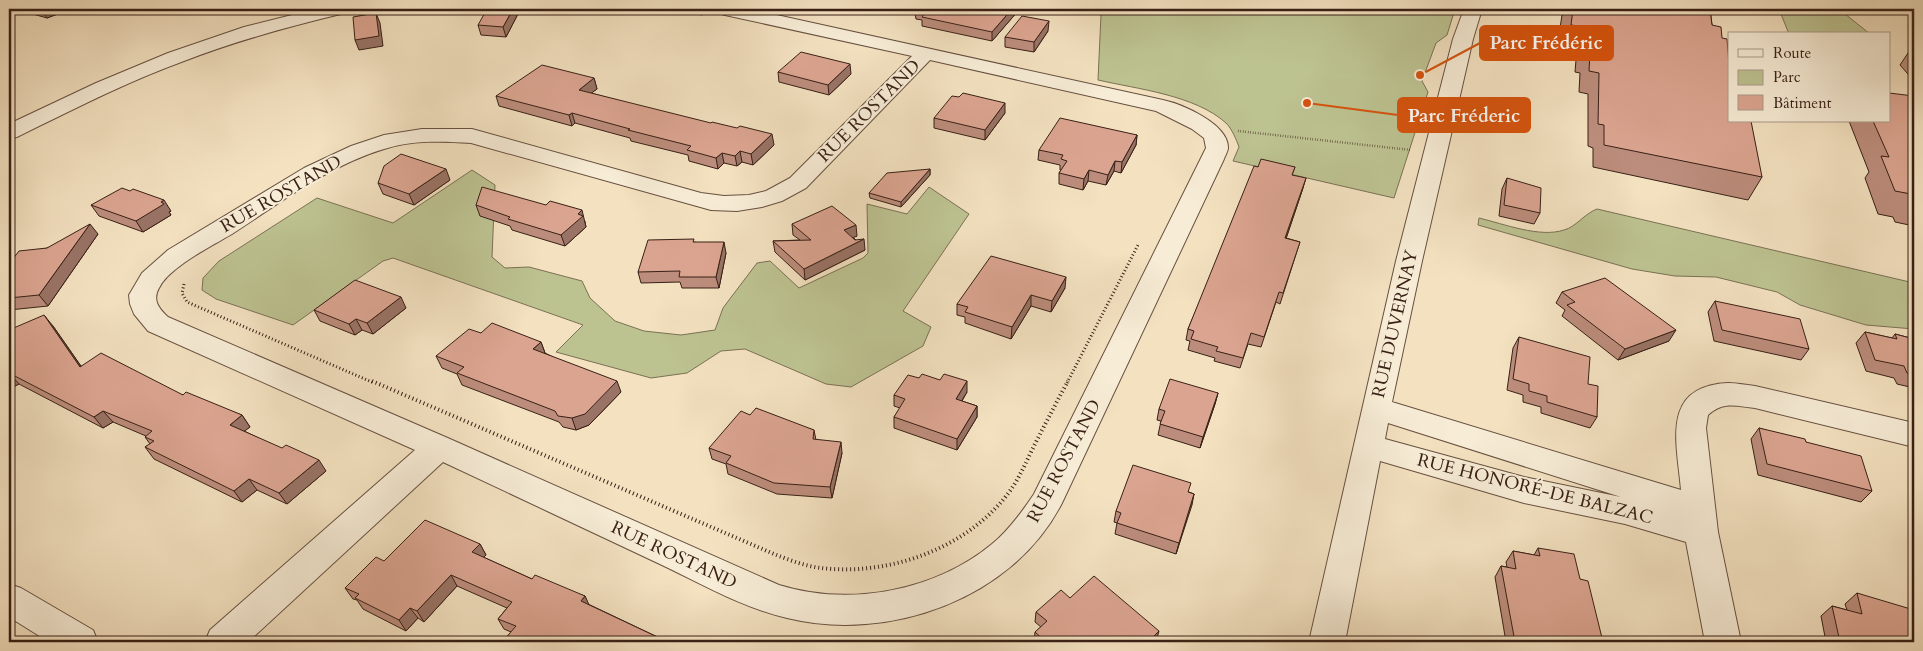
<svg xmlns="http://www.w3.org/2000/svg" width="1923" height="651" font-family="Cardo,serif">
	<rect width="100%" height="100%" fill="#f3e1c0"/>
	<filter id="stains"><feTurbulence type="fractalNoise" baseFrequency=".004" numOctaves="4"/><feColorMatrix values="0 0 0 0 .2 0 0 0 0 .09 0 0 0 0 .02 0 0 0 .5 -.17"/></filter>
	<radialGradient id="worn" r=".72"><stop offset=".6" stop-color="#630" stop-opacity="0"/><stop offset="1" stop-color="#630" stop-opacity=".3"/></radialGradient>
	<path fill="#bdc291" stroke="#7a7154" d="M 1076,9 L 1455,9 L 1447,35 L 1436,43 L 1422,81 L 1428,92 L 1394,198 L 1233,161 L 1239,147 C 1236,139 1232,129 1226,123 C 1195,95 1137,89 1098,80 L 1101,15 Z
		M 1779,9 L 1839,9 L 1870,34 L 1789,34 Z
		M 472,170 L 495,185 L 492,257 L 505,268 L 529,267 L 582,281 L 590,298 L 615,321 L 644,331 L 681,335 L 715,330 L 723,308 L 757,263 L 770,261 L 799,288 L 863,258 L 868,253 L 867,204 L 907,214 L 929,187 L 969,214 L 903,311 L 931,327 L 923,346 L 851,387 L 826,384 L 745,349 L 721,351 L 687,373 L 651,378 L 556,352 L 583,325 L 393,258 L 383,261 L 293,325 L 216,299 L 202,290 L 203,278 L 219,261 L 317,198 L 393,223 Z
		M 1597,209 L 1914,283 L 1914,329 L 1866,325 L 1800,305 L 1777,292 L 1716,277 L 1675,276 L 1632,269 L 1478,225 L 1479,218 C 1504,224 1540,238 1564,230 C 1576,227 1584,214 1597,209 Z"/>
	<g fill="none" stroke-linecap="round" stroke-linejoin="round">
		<defs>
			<path id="street" d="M 316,9 L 347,9 L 345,13 C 290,26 236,41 184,61 C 126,82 72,110 17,137 L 9,139 L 9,124 L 96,83 L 168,53 L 244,27 Z
				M 716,9 L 749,9 L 1163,100 C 1182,104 1229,124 1228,148 C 1228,151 1225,156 1224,159 L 1062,503 C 1013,599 889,643 787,618 C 743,608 702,584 662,565 C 589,531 516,496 443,462 L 248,642 L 205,642 L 210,630 L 415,450 L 148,331 L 134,314 L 130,304 L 129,295 L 142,273 L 159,258 L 168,250 L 304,168 L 351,146 L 384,135 L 422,129 L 472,129 L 701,193 L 724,196 L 749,195 L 766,191 L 790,178 L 912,56 L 725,15 L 718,13 ZM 930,60 L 1156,111 L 1192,129 L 1204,138 L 1206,148 L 1034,494 C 1022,512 1009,530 992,544 C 935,591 850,607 779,585 L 450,439 L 168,317 C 159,309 152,300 159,288 C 169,267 212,246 232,234 C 280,203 328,166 384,149 C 412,140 442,141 471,143 L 711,210 L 737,211 L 762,207 L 782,201 L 806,188 Z
				M 1464,9 L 1482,9 L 1473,39 L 1422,261 L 1392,402 L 1681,490 C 1677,443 1660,386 1728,383 C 1737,383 1746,385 1755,386 L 1914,423 L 1914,447 L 1755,408 C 1736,406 1723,401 1708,415 L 1706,428 L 1718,532 L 1741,642 L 1705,642 L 1686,542 L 1625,524 L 1524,503 L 1380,461 L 1345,642 L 1309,642 L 1396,261 L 1453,39 ZM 1388,423 L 1621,497 L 1524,477 L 1385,439 Z
				M 9,584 L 21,588 L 93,630 L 98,642 L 49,642 L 9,617 Z"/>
		</defs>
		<use href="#street" stroke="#675040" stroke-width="2"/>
		<path stroke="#382016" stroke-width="2.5" stroke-dasharray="0.5 2" stroke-linecap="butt" d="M 672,9 L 703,15
			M 359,15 L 396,9
			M 1238,131 L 1411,150"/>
		<path stroke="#382016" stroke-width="3" stroke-dasharray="1 2.5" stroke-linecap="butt" d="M 184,284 L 182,293 L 187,302 L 374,383
			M 1067,383 L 1138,245"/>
		<path stroke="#382016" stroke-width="4" stroke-dasharray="1 3" stroke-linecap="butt" d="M 372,381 L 774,554 C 789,560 805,566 821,568 C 889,576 965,549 1007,495 C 1017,482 1024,467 1031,452 C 1043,428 1055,405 1068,381"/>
		<use href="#street" fill="#f7ecd6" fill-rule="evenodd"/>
	</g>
	<path fill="#bc8d7c" stroke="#382016" d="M 15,9 L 71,9 L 47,18 Z
		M 891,9 L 1018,9 L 1018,11 L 992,41 L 922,26 L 922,20 L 916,19 L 915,14 Z
		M 1563,9 L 1710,9 L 1712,25 L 1729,121 L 1762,177 L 1748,200 L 1593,167 L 1593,148 L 1588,146 L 1588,94 L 1579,92 L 1580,73 L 1575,72 L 1577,48 L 1562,45 L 1565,29 L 1560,28 Z
		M 519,12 L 506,37 L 481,35 L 478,25 Z
		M 1048,31 L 1034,52 L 1005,47 L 1005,37 Z
		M 1914,44 L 1914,81 L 1900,65 Z
		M 778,72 L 851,74 L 829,95 L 779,82 Z
		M 594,78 L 597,89 L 591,93 L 774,145 L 753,165 L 742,162 L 737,166 L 724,163 L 718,169 L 689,161 L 688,155 L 631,141 L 630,138 L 575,123 L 572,126 L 499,106 L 496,96 Z
		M 1914,96 L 1914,226 L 1895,222 L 1893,217 L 1878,214 L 1865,178 L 1869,172 L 1849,121 L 1889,121 Z
		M 1005,113 L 985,140 L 934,128 L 934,118 Z
		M 1137,135 L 1136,145 L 1121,173 L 1114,171 L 1106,185 L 1088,181 L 1083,190 L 1059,184 L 1059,173 L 1061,170 L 1060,170 L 1060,165 L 1038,160 L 1039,150 Z
		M 1258,167 L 1295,167 L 1292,175 L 1303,188 L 1286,238 L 1300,242 L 1280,304 L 1276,302 L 1261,347 L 1248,344 L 1240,368 L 1214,361 L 1215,358 L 1188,350 L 1190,341 L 1186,340 L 1188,329 Z
		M 930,169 L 930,175 L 901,207 L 870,198 L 869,193 Z
		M 1507,178 L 1540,213 L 1534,224 L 1499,216 L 1502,189 Z
		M 450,180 L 414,205 L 383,194 L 378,183 Z
		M 91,205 L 171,211 L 169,212 L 171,215 L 143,232 L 99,216 Z
		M 476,205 L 585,221 L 585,222 L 586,227 L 565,246 L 512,230 L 510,226 L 480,216 Z
		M 792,224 L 857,236 L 853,237 L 865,250 L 805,280 L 775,252 L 773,241 L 800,240 L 793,235 Z
		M 98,234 L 48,306 L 9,310 L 9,264 L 47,248 Z
		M 695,242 L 726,253 L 719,288 L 682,288 L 680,282 L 641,283 L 638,272 Z
		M 1065,288 L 1051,312 L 1031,306 L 1011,339 L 965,323 L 965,317 L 957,315 L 957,304 Z
		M 1562,292 L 1669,341 L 1618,360 L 1562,316 L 1565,310 L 1556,303 Z
		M 1715,301 L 1809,349 L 1801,360 L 1714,341 L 1708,312 Z
		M 406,308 L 373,334 L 362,330 L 355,335 L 320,321 L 314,310 Z
		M 53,326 L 81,366 L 183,395 L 242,415 L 250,427 L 244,431 L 326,471 L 287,504 L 257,490 L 242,502 L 154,459 L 145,447 L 150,444 L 145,437 L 146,436 L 113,422 L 103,428 L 19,384 L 9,389 L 9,330 Z
		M 1865,332 L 1892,338 L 1895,334 L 1914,339 L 1914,388 L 1897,384 L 1894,378 L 1866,371 L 1856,343 Z
		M 481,333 L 541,342 L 545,353 L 621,392 L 589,425 L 576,430 L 563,427 L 559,422 L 462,385 L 457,374 L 442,368 L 436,356 Z
		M 1519,337 L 1588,384 L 1597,417 L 1590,428 L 1541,413 L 1541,407 L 1523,402 L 1523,395 L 1507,390 L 1513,348 Z
		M 967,392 L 962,401 L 977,406 L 977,417 L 957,450 L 894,428 L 894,417 L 900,408 L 894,406 L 894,395 Z
		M 1218,393 L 1215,404 L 1200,448 L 1158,435 L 1161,421 L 1157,420 L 1159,409 Z
		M 750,415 L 814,430 L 816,440 L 842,453 L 832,498 L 777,494 L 728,474 L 726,464 L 712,459 L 709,448 Z
		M 1759,428 L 1806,442 L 1872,491 L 1861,502 L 1758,475 L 1751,439 Z
		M 1189,492 L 1194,494 L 1176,554 L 1115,534 L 1117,523 L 1114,522 L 1116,511 Z
		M 480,544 L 486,555 L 483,557 L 532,579 L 585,596 L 588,604 L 668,642 L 506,642 L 504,640 L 511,632 L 504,629 L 498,619 L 507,608 L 457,586 L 424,622 L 418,618 L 406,631 L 363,609 L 357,600 L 353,599 L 345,588 L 384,561 Z
		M 1538,548 L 1580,579 L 1603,642 L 1506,642 L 1495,577 L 1501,566 L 1507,567 L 1506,562 L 1513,551 L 1534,555 Z
		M 1857,593 L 1914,642 L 1826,642 L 1821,616 L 1832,606 L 1847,610 L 1845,604 Z
		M 1070,598 L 1157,641 L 1156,642 L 1034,642 L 1035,632 L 1041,627 L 1035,622 L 1036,612 Z"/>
	<path fill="#997365" stroke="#382016" d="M 41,9 L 71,9 L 47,18 Z
		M 513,9 L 518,9 L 519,12 L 506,37 L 503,27 Z
		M 1012,9 L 1018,9 L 1018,11 L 992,41 L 992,32 Z
		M 376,13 L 380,23 L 383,46 L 359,50 L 355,40 Z
		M 1049,21 L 1048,31 L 1034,52 L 1034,42 Z
		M 850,64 L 851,74 L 829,95 L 828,85 Z
		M 594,78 L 597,89 L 582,100 L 579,90 Z
		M 1005,103 L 1005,113 L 985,140 L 985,130 Z
		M 572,113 L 575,123 L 572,126 L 569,115 Z
		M 772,134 L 774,145 L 753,165 L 751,154 Z
		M 1137,135 L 1136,145 L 1121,173 L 1122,162 Z
		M 740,151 L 742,162 L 737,166 L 735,156 Z
		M 722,153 L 724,163 L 718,169 L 716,158 Z
		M 1115,161 L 1114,171 L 1106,185 L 1108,175 Z
		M 446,169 L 450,180 L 414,205 L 409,194 Z
		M 930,169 L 930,175 L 901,207 L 901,202 Z
		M 1089,170 L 1088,181 L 1083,190 L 1084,179 Z
		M 1306,178 L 1303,188 L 1283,248 L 1285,238 Z
		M 164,200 L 171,211 L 169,212 L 171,215 L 143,232 L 136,221 Z
		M 582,210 L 586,227 L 565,246 L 561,235 L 578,214 Z
		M 90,224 L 98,234 L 48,306 L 39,295 Z
		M 856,225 L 857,236 L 845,241 L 844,230 Z
		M 864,239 L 865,250 L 805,280 L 804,269 Z
		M 724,242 L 726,253 L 719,288 L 716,277 Z
		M 1066,277 L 1065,288 L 1051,312 L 1052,301 Z
		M 1031,295 L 1031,306 L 1011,339 L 1012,327 Z
		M 401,297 L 406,308 L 373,334 L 367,323 Z
		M 44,315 L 53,326 L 89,378 L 80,367 Z
		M 356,319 L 362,330 L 355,335 L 349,324 Z
		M 1676,330 L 1669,341 L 1618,360 L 1625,349 Z
		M 541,342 L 545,353 L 538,360 L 533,349 Z
		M 9,373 L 19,384 L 9,389 Z
		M 617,381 L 621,392 L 589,425 L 576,430 L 572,418 Z
		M 967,381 L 967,392 L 956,410 L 956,399 Z
		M 1218,393 L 1215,404 L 1200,448 L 1203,437 Z
		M 977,406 L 977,417 L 957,450 L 957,439 Z
		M 103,411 L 113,422 L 103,428 L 94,417 Z
		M 242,415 L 250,427 L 238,436 L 230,425 Z
		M 841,442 L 842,453 L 832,498 L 830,487 Z
		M 319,460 L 326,471 L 287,504 L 279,493 Z
		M 249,479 L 257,490 L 242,502 L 234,491 Z
		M 1194,494 L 1192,505 L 1176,554 L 1179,543 Z
		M 480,544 L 486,555 L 478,563 L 472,552 Z
		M 451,575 L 457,586 L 424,622 L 417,611 Z
		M 585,596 L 590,607 L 581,601 Z
		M 410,608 L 418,618 L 406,631 L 399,620 Z
		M 1159,631 L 1156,642 L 1148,642 Z"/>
	<path fill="#dba490" stroke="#382016" d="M 487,9 L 513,9 L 503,27 L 478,25 Z
		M 917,9 L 1012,9 L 992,32 L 922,17 L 926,12 L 915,10 Z
		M 1573,9 L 1710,9 L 1712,25 L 1721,27 L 1722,38 L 1727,39 L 1729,65 L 1729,121 L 1751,121 L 1762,177 L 1604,145 L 1604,125 L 1598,124 L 1599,73 L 1589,71 L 1590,52 L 1585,51 L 1586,27 L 1571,25 Z
		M 376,13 L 379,36 L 355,40 L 353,17 Z
		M 1022,16 L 1049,21 L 1034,42 L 1005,37 Z
		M 801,52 L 850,64 L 828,85 L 778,72 Z
		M 542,65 L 594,78 L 579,90 L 711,123 L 712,122 L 737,128 L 740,126 L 772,134 L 751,154 L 740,151 L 735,156 L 722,153 L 716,158 L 687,150 L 691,146 L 628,130 L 630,129 L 572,113 L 569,115 L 496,96 Z
		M 963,93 L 1005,103 L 985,130 L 934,118 L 952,96 L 959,97 Z
		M 1889,93 L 1914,96 L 1914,199 L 1913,199 L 1911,194 L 1895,191 L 1881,156 L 1889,157 L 1873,121 L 1889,121 Z
		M 1060,118 L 1137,135 L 1122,162 L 1115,161 L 1108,175 L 1089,170 L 1084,179 L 1059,173 L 1067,161 L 1061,159 L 1063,155 L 1039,150 Z
		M 401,154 L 446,169 L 409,194 L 378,183 L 384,166 Z
		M 1261,159 L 1295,167 L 1292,175 L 1306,178 L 1285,238 L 1300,242 L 1283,293 L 1279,292 L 1264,337 L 1251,333 L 1243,358 L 1216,351 L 1218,347 L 1191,339 L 1194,331 L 1188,329 L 1254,166 L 1258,167 Z
		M 930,169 L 901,202 L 869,193 L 887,173 Z
		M 1507,178 L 1541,188 L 1540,213 L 1504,205 Z
		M 482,187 L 546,205 L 550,201 L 582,210 L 578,214 L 583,216 L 561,235 L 508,219 L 510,217 L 476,205 Z
		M 122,188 L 130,191 L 133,189 L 164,200 L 161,202 L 164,204 L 136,221 L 91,205 Z
		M 832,206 L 856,225 L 844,230 L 855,240 L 864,239 L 804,269 L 773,241 L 811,240 L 792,224 Z
		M 90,224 L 39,295 L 9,298 L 9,264 L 19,251 L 47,248 Z
		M 694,239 L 693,242 L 724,242 L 716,277 L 679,277 L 680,271 L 638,272 L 648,240 Z
		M 991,256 L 1066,277 L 1052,301 L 1031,295 L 1012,327 L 965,312 L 968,307 L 957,304 Z
		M 1605,278 L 1676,330 L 1625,349 L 1567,305 L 1575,302 L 1562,292 Z
		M 355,280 L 401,297 L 367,323 L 356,319 L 349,324 L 314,310 Z
		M 1715,301 L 1800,319 L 1809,349 L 1722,330 Z
		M 44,315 L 80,367 L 101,353 L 183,395 L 186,392 L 242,415 L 230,425 L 282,448 L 286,445 L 319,460 L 279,493 L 249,479 L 234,491 L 145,447 L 154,441 L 145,437 L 152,431 L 103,411 L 94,417 L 9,373 L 9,330 Z
		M 492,323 L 541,342 L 533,349 L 617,381 L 585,414 L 572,418 L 558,416 L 555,411 L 457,373 L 464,367 L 436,356 L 469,329 L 481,333 Z
		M 1865,332 L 1897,339 L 1895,334 L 1914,339 L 1914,375 L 1907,373 L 1904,366 L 1875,360 Z
		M 1519,337 L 1590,357 L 1588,384 L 1598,386 L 1597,417 L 1547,402 L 1547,396 L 1529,391 L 1529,384 L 1513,379 Z
		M 922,374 L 940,380 L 944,374 L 967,381 L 956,399 L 977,406 L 957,439 L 894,417 L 905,399 L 894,395 L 908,375 L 919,378 Z
		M 1170,379 L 1218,393 L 1203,437 L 1160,424 L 1165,411 L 1159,409 Z
		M 756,408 L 814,430 L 813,439 L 841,442 L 830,487 L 774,483 L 726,463 L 731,456 L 709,448 L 741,411 L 750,415 Z
		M 1759,428 L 1805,439 L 1806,442 L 1861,456 L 1872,491 L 1767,464 Z
		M 1133,465 L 1191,483 L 1188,492 L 1194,494 L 1179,543 L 1117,523 L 1121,513 L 1116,511 Z
		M 425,520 L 480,544 L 472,552 L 532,579 L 535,575 L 585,596 L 581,601 L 668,642 L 509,642 L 504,640 L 516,626 L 498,619 L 512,602 L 451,575 L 417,611 L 410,608 L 399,620 L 355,598 L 359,594 L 345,588 L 376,557 L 384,561 Z
		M 1538,548 L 1574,554 L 1580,579 L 1588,581 L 1603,642 L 1515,642 L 1501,566 L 1516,569 L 1513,551 L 1540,556 Z
		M 1094,576 L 1159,631 L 1148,642 L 1046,642 L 1035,632 L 1047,621 L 1036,612 L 1061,590 L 1070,598 Z
		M 1857,593 L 1914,610 L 1914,642 L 1840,642 L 1832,606 L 1862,614 Z"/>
	<g text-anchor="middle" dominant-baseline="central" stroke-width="4" stroke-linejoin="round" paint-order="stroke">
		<g font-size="18" fill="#382016" stroke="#f7ecd6">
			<text transform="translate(869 111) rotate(-45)">RUE ROSTAND</text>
			<text transform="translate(281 194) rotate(-30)">RUE ROSTAND</text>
			<text transform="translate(1395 324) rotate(-77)">RUE DUVERNAY</text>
			<text transform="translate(1064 461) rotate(-62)">RUE ROSTAND</text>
			<text transform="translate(1535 489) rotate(14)">RUE HONORÉ-DE BALZAC</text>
			<text transform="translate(674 555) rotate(25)">RUE ROSTAND</text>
		</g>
	</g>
	<path fill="none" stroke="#d6530d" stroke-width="2" d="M1420 75L1480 43M1307 103L1398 115"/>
	<g fill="#d6530d" stroke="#f7ecd6" stroke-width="2">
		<circle cx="1420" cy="75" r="5"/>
		<circle cx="1307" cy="103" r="5"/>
	</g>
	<g fill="#d6530d" stroke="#d6530d" stroke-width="2">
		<rect x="1480" y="26" width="133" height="34" rx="5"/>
		<rect x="1398" y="98" width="132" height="34" rx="5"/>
	</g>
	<g font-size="19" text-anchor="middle" font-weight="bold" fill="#fff">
		<text x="1546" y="49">Parc Frédéric</text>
		<text x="1464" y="122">Parc Fréderic</text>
	</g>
	<rect width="1923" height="651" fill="none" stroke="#f3e1c0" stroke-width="30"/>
	<rect x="10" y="10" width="1903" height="631" fill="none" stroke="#382016" stroke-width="2.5"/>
	<rect x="15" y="15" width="1893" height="621" fill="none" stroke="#382016"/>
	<rect x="1728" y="32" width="162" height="90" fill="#f7ecd6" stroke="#ab9a89"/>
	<rect x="1738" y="49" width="25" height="8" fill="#f7ecd6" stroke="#ab9a89"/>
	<text x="1773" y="58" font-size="15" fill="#382016">Route</text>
	<rect x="1738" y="70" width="25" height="15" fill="#bdc291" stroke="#ab9a89"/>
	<text x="1773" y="82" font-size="15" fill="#382016">Parc</text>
	<rect x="1738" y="95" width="25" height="15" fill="#dba490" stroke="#ab9a89"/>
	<text x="1773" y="108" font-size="15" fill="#382016">Bâtiment</text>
	<rect width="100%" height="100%" filter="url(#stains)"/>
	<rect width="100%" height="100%" fill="url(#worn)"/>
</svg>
